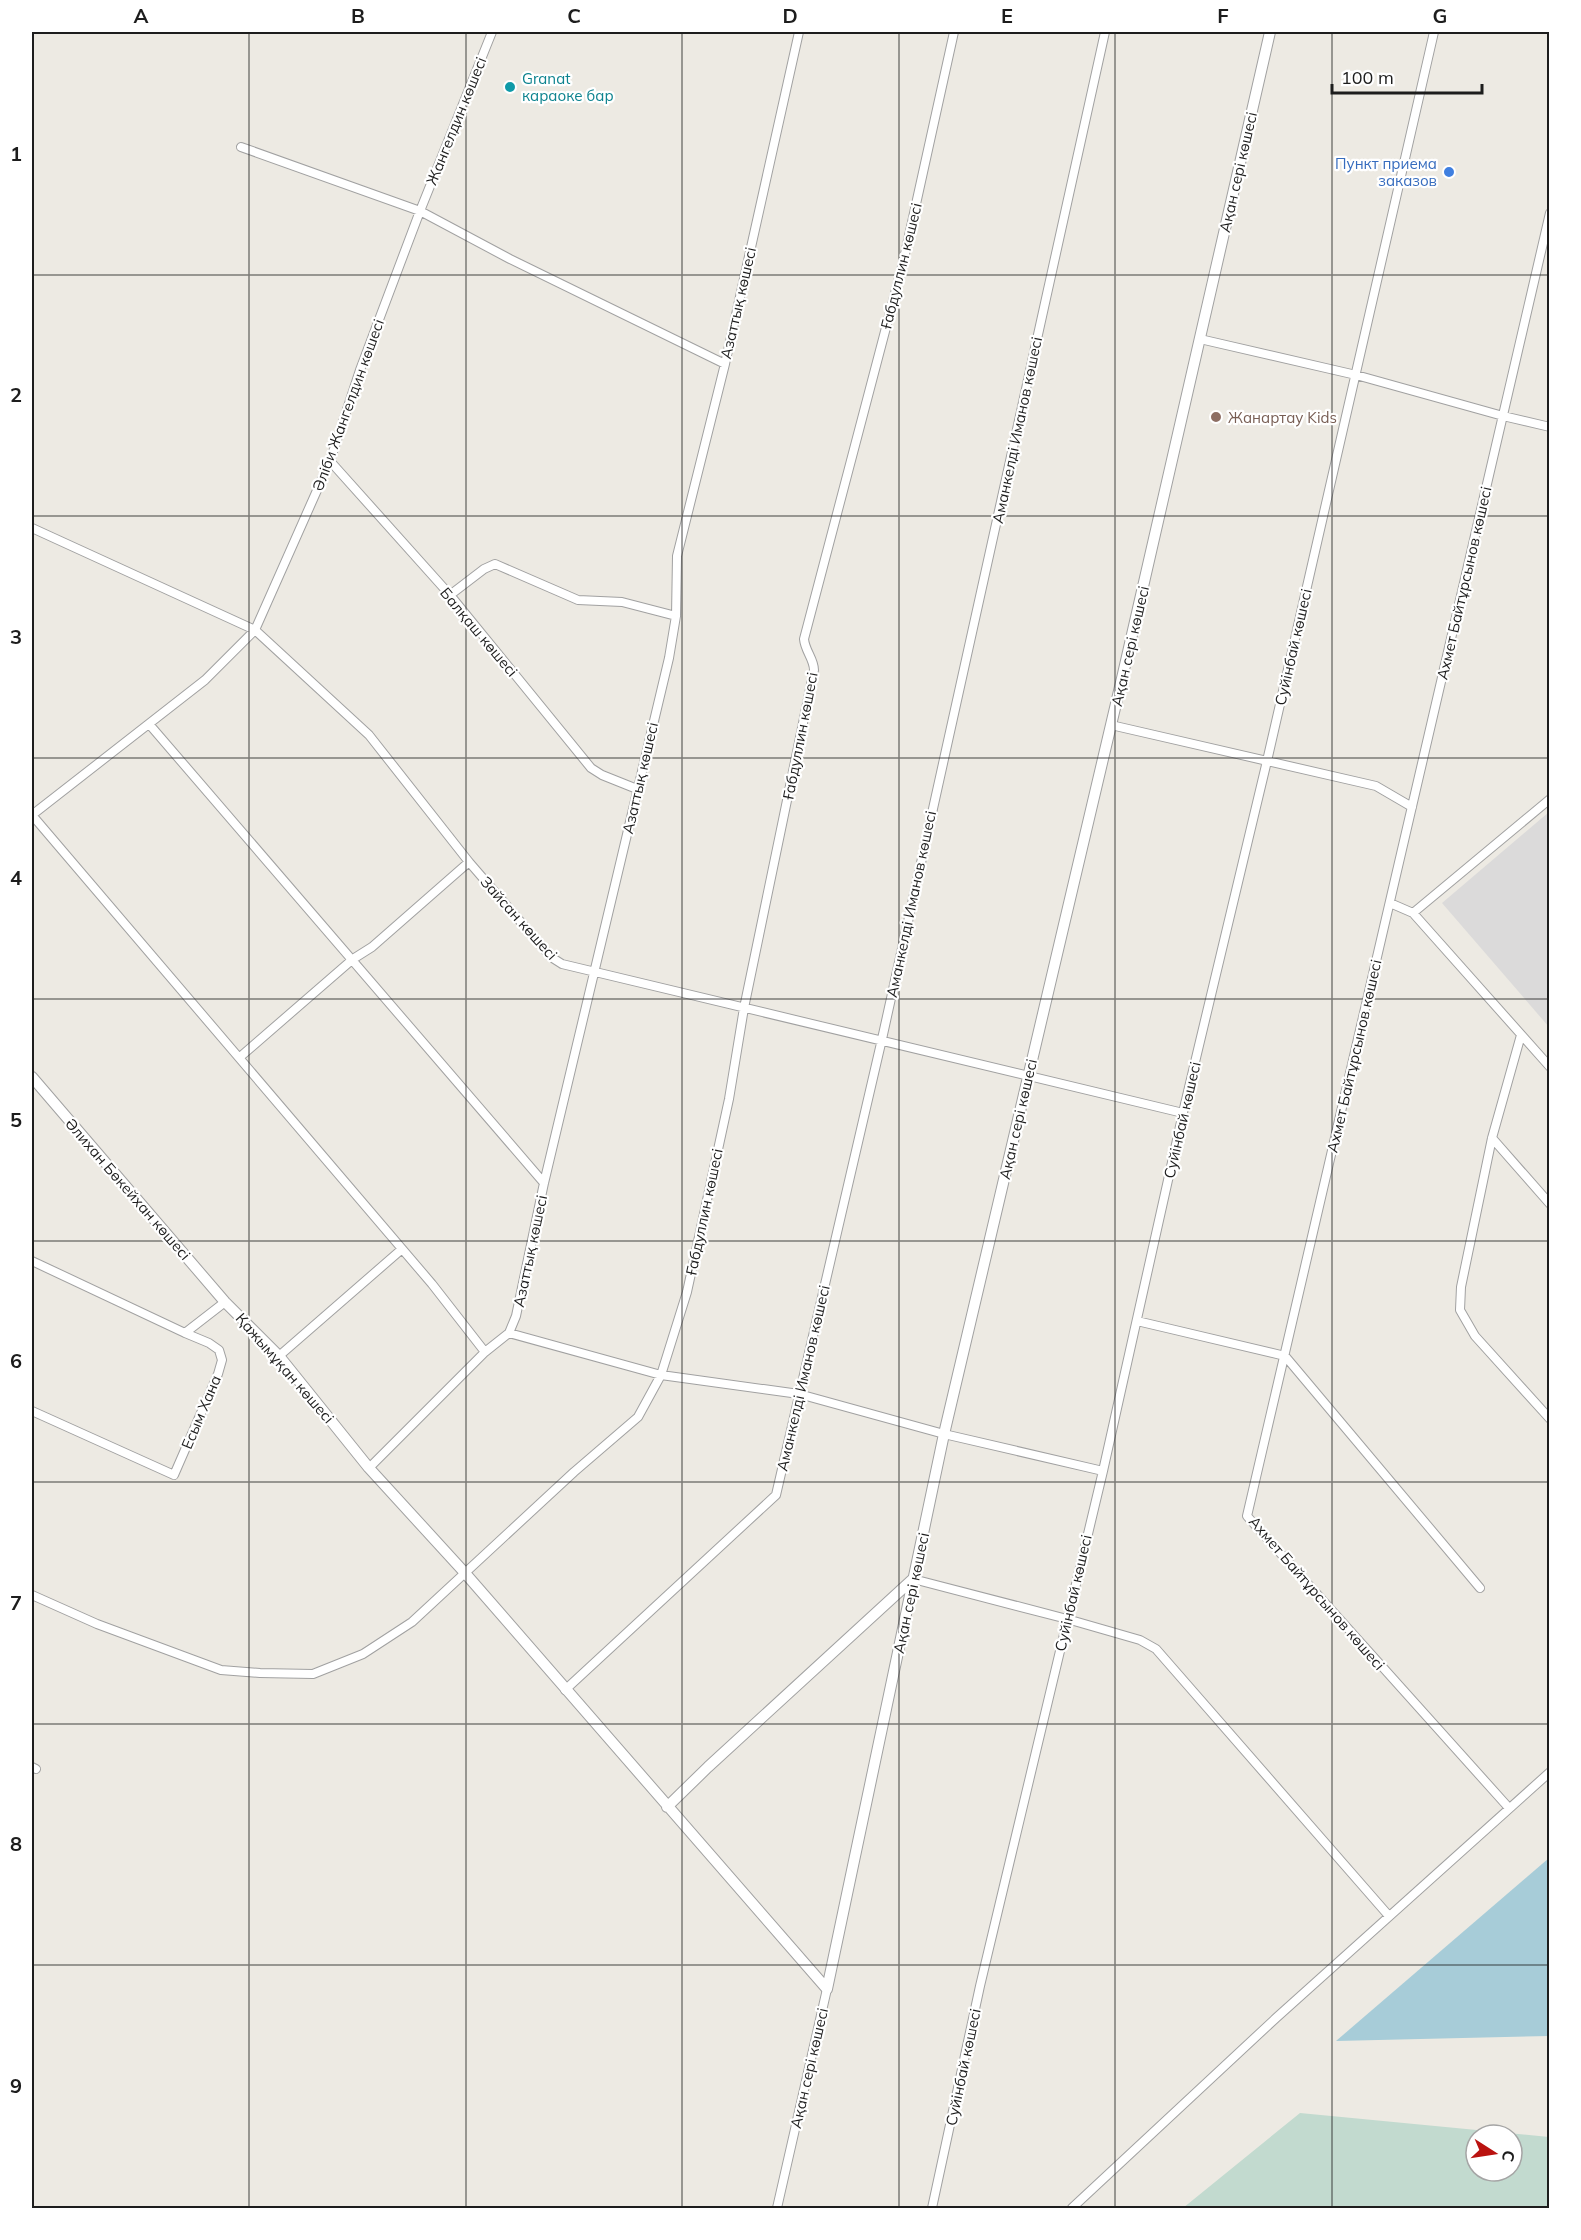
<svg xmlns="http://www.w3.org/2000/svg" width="1581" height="2240" font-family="Mulish,sans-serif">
	<rect width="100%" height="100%" fill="#edeae3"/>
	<path fill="#dbdada" d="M 1549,812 L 1549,1027 L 1442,903 Z"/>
	<path fill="#c2dacf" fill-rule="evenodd" d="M 1300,2113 L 1549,2137 L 1549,2208 L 1183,2208 ZM 1476,2135 L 1512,2135 L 1512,2171 L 1476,2171 Z"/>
	<path fill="#a7ccd8" d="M 1549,1858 L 1549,2036 L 1336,2041 Z"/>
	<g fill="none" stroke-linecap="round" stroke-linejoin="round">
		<defs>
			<path id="minor" d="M 241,147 L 420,211 L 510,259 L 725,364
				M 1200,339 L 1356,375 L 1503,416 L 1550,427
				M 330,461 L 450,595 L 591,768 L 602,775 L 637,789
				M 32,528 L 255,630 L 369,735 L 469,862 L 551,957 L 562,964 L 1183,1113
				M 450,595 L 484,569 L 495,564 L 578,600 L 622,602 L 676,616
				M 149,724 L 544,1183
				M 1111,725 L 1376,786 L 1412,807
				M 32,815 L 205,680 L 255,630 L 330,461 L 360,370 L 420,211 L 492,32
				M 32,815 L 432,1284 L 485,1352
				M 1390,903 L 1413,913 L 1550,799
				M 1413,913 L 1550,1067
				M 1521,1035 L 1492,1138 L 1461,1287 L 1460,1310 L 1475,1336 L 1550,1419
				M 240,1057 L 353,959 L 372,947 L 469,862
				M 1492,1138 L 1550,1204
				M 32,1261 L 185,1333 L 225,1302
				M 1137,1321 L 1285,1356 L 1480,1588
				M 509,1333 L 661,1375 L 799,1394 L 944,1434 L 1103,1471
				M 279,1356 L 402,1249
				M 32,1411 L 174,1475 L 218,1374 L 222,1360 L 219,1350 L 209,1343 L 185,1333
				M 369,1468 L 485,1352 L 509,1333 L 516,1316 L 544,1183 L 669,658 L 676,616 L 677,556 L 725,364 L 799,32
				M 913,1579 L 1067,1619 L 1140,1640 L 1156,1649 L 1389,1916
				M 32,1595 L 97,1624 L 221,1670 L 260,1673 L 313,1674 L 363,1654 L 412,1622 L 574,1472 L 638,1417 L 661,1375 L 687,1292 L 729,1099 L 744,1008 L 814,670 C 814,659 805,651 804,639 L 903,263 L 954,32
				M 565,1690 L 776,1495 L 882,1039 L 1105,32
				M 32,1767 L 36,1769
				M 1509,1808 L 1247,1516 L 1550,213
				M 777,2208 L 827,1989
				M 932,2208 L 980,1986 L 1103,1471 L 1185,1104 L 1267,761 L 1434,32
				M 1072,2208 L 1276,2018 L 1550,1772"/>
			<path id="tertiary" d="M 32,1077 L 225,1302 L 279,1356 L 369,1468 L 465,1573 L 827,1989
				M 667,1807 L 708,1767 L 913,1579
				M 827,1989 L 944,1434 L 1123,674 L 1270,32"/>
		</defs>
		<use href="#minor" stroke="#a1a1a1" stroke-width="10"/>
		<use href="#tertiary" stroke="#a1a1a1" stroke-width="12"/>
		<use href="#minor" stroke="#fff" stroke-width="8"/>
		<use href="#tertiary" stroke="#fff" stroke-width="10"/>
	</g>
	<path fill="none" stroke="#1d1d1d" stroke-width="1.5" stroke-opacity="0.55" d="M 249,32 L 249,2208M 466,32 L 466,2208M 682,32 L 682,2208M 899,32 L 899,2208M 1115,32 L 1115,2208M 1332,32 L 1332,2208M 32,275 L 1550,275M 32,516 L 1550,516M 32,758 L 1550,758M 32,999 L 1550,999M 32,1241 L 1550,1241M 32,1482 L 1550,1482M 32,1724 L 1550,1724M 32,1965 L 1550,1965"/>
	<circle fill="#0f9aa8" stroke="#fff" stroke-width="2" cx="510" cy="87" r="6"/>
	<circle fill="#3f7fe0" stroke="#fff" stroke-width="2" cx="1449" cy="172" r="6"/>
	<circle fill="#8d6e63" stroke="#fff" stroke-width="2" cx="1216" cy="417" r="6"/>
	<g text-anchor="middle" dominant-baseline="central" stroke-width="4.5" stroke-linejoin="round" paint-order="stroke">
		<g font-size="15" fill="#0d838f" stroke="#fff" text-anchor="start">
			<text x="522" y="78">Granat<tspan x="522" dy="17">караоке бар</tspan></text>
		</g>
		<g font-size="15" fill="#1d1d1d" stroke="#fff">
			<text transform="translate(456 121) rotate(-68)">Жангелдин көшесі</text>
			<text transform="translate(1238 172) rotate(-77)">Ақан сері көшесі</text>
			<text transform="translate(901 266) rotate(-76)">Ғабдуллин көшесі</text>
			<text transform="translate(738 303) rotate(-77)">Азаттық көшесі</text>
			<text transform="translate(348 405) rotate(-70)">Әліби Жангелдин көшесі</text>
			<text transform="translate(1017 430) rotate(-78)">Аманкелді Иманов көшесі</text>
			<text transform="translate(1464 583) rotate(-77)">Ахмет Байтұрсынов көшесі</text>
			<text transform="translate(479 632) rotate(50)">Балқаш көшесі</text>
			<text transform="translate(1130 646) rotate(-77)">Ақан сері көшесі</text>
			<text transform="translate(1293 647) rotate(-77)">Суйінбай көшесі</text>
			<text transform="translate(800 736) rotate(-79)">Ғабдуллин көшесі</text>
			<text transform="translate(640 778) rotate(-77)">Азаттық көшесі</text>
			<text transform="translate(911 904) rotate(-78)">Аманкелді Иманов көшесі</text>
			<text transform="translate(519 918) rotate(48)">Зайсан көшесі</text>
			<text transform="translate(1354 1056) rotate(-77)">Ахмет Байтұрсынов көшесі</text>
			<text transform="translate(1018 1119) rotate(-77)">Ақан сері көшесі</text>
			<text transform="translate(1182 1120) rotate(-77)">Суйінбай көшесі</text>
			<text transform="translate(128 1189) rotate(49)">Әлихан Бөкейхан көшесі</text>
			<text transform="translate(704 1212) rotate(-78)">Ғабдуллин көшесі</text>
			<text transform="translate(530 1251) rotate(-78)">Азаттық көшесі</text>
			<text transform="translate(285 1368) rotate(49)">Қажымұқан көшесі</text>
			<text transform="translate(803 1378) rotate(-77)">Аманкелді Иманов көшесі</text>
			<text transform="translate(201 1412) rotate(-67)">Есым Хана</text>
			<text transform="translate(911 1593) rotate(-78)">Ақан сері көшесі</text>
			<text transform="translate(1073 1593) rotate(-77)">Суйінбай көшесі</text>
			<text transform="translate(1317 1593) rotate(49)">Ахмет Байтұрсынов көшесі</text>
			<text transform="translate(963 2067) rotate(-78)">Суйінбай көшесі</text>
			<text transform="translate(809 2068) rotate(-77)">Ақан сері көшесі</text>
		</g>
		<g font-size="15" fill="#366cbe" stroke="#fff" text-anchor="end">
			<text x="1437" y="163">Пункт приема<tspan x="1437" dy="17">заказов</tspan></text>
		</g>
		<g font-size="15" fill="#785e54" stroke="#fff" text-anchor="start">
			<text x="1228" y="417">Жанартау Kids</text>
		</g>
	</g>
	<rect width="1581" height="2240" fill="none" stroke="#ffffff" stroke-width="66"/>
	<g transform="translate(1494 2153) rotate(102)"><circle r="28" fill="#ffffff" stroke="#a5a5a5" stroke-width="1.5"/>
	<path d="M0-4.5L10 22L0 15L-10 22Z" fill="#ba1310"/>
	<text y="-9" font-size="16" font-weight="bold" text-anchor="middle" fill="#1d1d1d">С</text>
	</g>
	<path d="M1332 84v9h150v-9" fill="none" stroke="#1d1d1d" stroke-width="3"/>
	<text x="1341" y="84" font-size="18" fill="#1d1d1d" stroke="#ffffff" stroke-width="4.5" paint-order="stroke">100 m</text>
	<rect x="33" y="33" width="1515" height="2174" fill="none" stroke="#1d1d1d" stroke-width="2"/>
	<g font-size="20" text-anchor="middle" font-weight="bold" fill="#1d1d1d">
		<text x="141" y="23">A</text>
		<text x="358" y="23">B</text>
		<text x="574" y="23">C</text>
		<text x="790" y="23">D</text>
		<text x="1007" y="23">E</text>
		<text x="1223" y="23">F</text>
		<text x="1440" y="23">G</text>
		<text x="16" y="161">1</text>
		<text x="16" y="402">2</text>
		<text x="16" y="644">3</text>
		<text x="16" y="885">4</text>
		<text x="16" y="1127">5</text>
		<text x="16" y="1368">6</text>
		<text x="16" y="1610">7</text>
		<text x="16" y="1851">8</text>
		<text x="16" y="2093">9</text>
	</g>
</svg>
